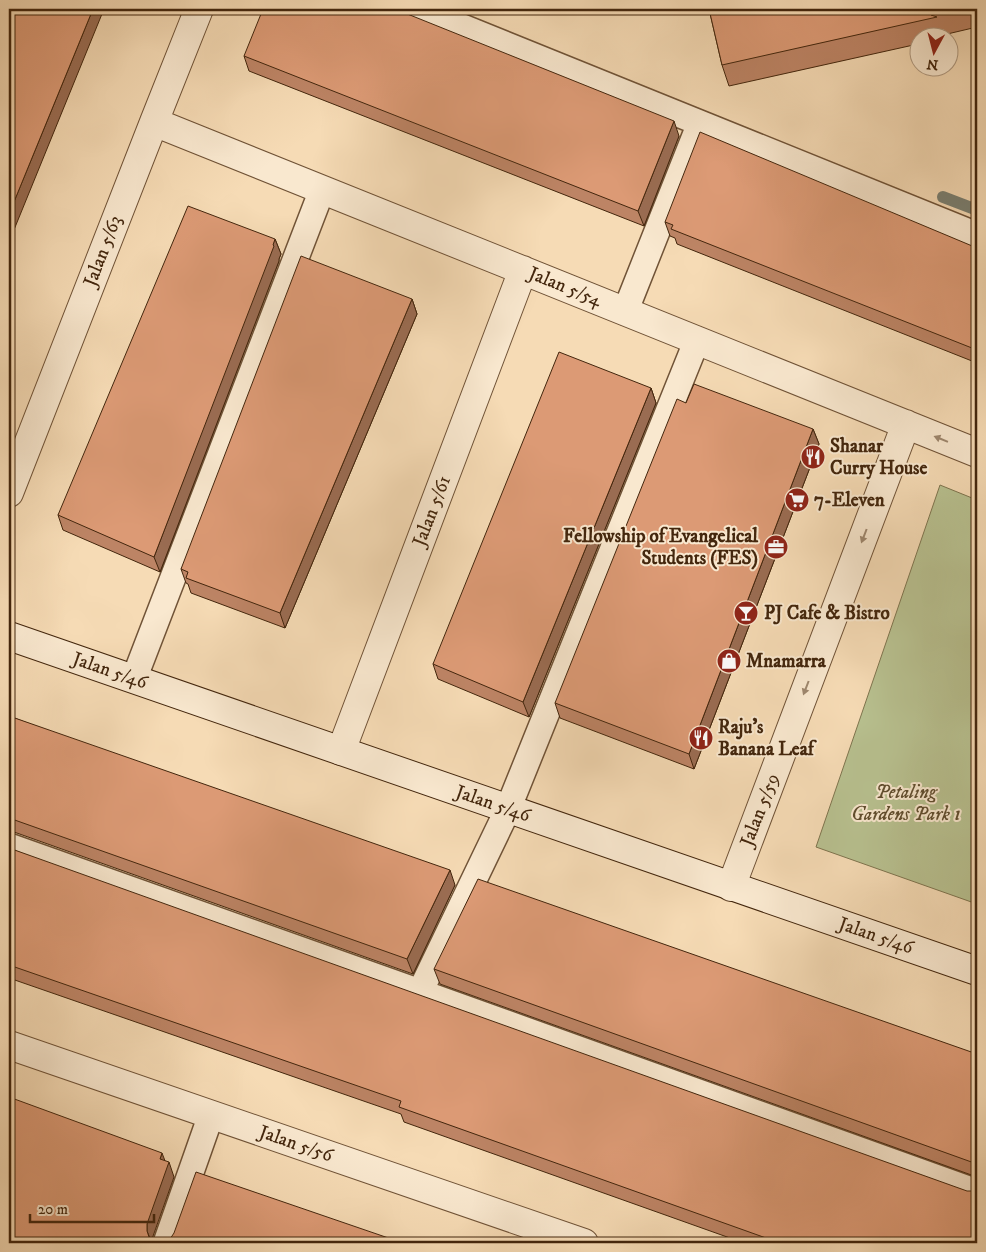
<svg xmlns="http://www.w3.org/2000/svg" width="986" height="1252" font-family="'IM FELL DW Pica',serif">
	<rect width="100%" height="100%" fill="#f6dbb5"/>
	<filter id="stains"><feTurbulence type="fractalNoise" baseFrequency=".004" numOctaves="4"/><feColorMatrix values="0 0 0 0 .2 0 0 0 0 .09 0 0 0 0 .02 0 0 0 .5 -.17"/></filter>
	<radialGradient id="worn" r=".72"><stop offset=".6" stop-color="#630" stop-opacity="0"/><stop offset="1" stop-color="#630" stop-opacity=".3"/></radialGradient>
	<path fill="#b8c190" stroke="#7e744e" d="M 940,485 L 977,500 L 977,904 L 816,847 Z"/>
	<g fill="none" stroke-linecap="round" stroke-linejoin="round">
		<path stroke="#7a7f71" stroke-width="12" d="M 943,197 L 977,210"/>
		<defs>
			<path id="lane" d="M 418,9 L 977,235
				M 625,312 L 700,123
				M 134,679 L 322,190
				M 9,846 L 420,992 L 977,1192
				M 420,992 L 508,809 L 697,340
				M 166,1243 L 211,1115"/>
			<path id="street" d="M 154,122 L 977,453
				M 9,493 L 154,122 L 199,9
				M 341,751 L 523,270
				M 731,887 L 906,424
				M 9,1045 L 584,1243"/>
			<path id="secondary" d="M 9,636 L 977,971"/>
		</defs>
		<use href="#lane" stroke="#705337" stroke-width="28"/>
		<use href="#street" stroke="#705337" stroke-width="30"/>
		<use href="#secondary" stroke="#43260d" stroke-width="30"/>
		<use href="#lane" stroke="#f9e8cf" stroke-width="25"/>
		<use href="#street" stroke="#f9e8cf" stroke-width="28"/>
		<use href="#secondary" stroke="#f9e8cf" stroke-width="28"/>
	</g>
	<path fill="#bd8465" stroke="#43260d" d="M 709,9 L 977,9 L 977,27 L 943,35 L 944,38 L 918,38 L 918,44 L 729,86 L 722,65 Z
		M 244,56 L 679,136 L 644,226 L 249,71 Z
		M 977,114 L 977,134 L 973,124 Z
		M 665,222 L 977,248 L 977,363 L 677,244 L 675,238 L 670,236 Z
		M 275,239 L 281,254 L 279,259 L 279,261 L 160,572 L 63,530 L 58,515 Z
		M 412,299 L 417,314 L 285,628 L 191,593 L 188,584 L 186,583 L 181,569 Z
		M 651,388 L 656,403 L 529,717 L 438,679 L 433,664 Z
		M 813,429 L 819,444 L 694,769 L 560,718 L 555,703 Z
		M 9,716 L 455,885 L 413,974 L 14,832 L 9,832 Z
		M 9,848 L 977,1243 L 744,1243 L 404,1122 L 401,1114 L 9,978 Z
		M 434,969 L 977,1054 L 977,1177 L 440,984 Z"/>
	<path fill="#9a6c52" stroke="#43260d" d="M 93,9 L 104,9 L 9,242 L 9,214 Z
		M 674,121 L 679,136 L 644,226 L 638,211 Z
		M 275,239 L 281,254 L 279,259 L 279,261 L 160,572 L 154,557 Z
		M 412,299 L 417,314 L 285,628 L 280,613 Z
		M 651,388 L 656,403 L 529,717 L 523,702 Z
		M 813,429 L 819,444 L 694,769 L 689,754 Z
		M 450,870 L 455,885 L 413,974 L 407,959 Z
		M 162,1153 L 167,1166 L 169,1162 L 174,1177 L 152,1239 L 152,1243 L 147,1231 L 147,1224 L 160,1159 Z"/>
	<path fill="#dc9a75" stroke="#43260d" d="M 9,9 L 93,9 L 9,214 Z
		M 263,9 L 395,9 L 674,121 L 638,211 L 244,56 Z
		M 709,9 L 959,9 L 931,15 L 937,17 L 722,65 Z
		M 977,114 L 977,125 L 973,124 Z
		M 700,132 L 977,248 L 977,350 L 671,229 L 673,225 L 665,222 Z
		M 188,206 L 275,239 L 273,245 L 274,246 L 154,557 L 58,515 Z
		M 301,256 L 412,299 L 280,613 L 186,578 L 188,572 L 181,569 Z
		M 559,352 L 651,388 L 523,702 L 433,664 Z
		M 694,384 L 813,429 L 689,754 L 555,703 L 677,399 L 686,403 Z
		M 9,716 L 450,870 L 407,959 L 9,818 Z
		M 9,848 L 967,1191 L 974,1191 L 977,1190 L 977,1243 L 780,1243 L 399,1107 L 401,1101 L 9,965 Z
		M 478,879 L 977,1054 L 977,1164 L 434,969 Z
		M 9,1097 L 162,1153 L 160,1159 L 169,1162 L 147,1224 L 147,1231 L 149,1237 L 155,1241 L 164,1242 L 170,1239 L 174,1233 L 196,1172 L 403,1243 L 9,1243 Z"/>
	<defs><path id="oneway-solid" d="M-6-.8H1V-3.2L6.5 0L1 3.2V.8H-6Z" transform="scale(1.25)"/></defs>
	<g fill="#9e876e">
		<use href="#oneway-solid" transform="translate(941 439) rotate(-158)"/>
		<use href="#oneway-solid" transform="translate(864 536) rotate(111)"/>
		<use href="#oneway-solid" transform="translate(806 688) rotate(111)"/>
	</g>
	<defs>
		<symbol id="restaurant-disc" viewBox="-11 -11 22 22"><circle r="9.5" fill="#8f2418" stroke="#f9e8cf"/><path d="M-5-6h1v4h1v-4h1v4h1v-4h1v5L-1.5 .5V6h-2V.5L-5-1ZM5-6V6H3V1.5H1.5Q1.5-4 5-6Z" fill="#fff"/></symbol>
		<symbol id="supermarket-disc" viewBox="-11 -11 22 22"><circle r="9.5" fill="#8f2418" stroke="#f9e8cf"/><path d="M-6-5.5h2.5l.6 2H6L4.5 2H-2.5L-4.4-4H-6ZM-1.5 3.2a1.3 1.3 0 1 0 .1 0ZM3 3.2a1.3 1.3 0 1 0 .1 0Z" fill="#fff"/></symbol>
		<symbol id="office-disc" viewBox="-11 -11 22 22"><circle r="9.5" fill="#8f2418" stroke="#f9e8cf"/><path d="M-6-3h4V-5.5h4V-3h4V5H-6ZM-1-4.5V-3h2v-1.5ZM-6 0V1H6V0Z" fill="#fff"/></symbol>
		<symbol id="bar-disc" viewBox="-11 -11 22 22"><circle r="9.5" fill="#8f2418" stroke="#f9e8cf"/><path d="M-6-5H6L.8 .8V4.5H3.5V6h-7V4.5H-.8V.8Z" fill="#fff"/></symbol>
		<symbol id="shop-disc" viewBox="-11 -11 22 22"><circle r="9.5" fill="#8f2418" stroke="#f9e8cf"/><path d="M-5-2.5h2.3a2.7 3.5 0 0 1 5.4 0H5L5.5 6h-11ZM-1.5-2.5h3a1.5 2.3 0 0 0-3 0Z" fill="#fff"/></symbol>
	</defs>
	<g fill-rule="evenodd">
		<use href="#restaurant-disc" x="799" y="443" width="28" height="28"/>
		<use href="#supermarket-disc" x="783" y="486" width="28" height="28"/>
		<use href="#office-disc" x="762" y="533" width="28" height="28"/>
		<use href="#bar-disc" x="732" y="599" width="28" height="28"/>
		<use href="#shop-disc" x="715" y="647" width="28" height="28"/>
		<use href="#restaurant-disc" x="687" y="724" width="28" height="28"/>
	</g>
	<g text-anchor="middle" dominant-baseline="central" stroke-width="4" stroke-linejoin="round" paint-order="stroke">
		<g font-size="19" fill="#43260d" stroke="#f9e8cf">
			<text transform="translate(103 251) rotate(-69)">Jalan 5/63</text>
			<text transform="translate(565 287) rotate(22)">Jalan 5/54</text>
			<text transform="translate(432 511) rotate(-69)">Jalan 5/61</text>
			<text transform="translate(110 671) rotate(19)">Jalan 5/46</text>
			<text transform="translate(493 804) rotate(19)">Jalan 5/46</text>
			<text transform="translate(760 810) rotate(-69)">Jalan 5/59</text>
			<text transform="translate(876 936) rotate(19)">Jalan 5/46</text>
			<text transform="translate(296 1144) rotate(19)">Jalan 5/56</text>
		</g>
		<g font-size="19" font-weight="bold" fill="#43260d" stroke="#f9e8cf" text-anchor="start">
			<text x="830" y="446">Shanar<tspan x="830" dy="22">Curry House</tspan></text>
			<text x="814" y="500">7-Eleven</text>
			<text x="758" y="536" text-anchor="end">Fellowship of Evangelical<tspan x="758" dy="22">Students (FES)</tspan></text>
			<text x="764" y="613">PJ Cafe &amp; Bistro</text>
			<text x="746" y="661">Mnamarra</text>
			<text x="718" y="727">Raju's<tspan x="718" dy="22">Banana Leaf</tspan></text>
		</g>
		<g font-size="19" font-style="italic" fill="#604d2e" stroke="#f9e8cf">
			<text x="906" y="792">Petaling<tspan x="906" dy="22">Gardens Park 1</tspan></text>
		</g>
	</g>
	<rect width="986" height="1252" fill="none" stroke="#f6dbb5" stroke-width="30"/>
	<rect x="10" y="10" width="966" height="1232" fill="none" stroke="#43260d" stroke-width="2.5"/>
	<rect x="15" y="15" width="956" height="1222" fill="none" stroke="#43260d"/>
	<g transform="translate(934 52) rotate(187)"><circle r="24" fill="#f9e8cf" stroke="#b09a81"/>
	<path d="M0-4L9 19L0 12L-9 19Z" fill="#8f2418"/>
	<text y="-8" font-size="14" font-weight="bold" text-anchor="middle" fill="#43260d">N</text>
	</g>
	<path d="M30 1214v8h124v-8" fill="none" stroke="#43260d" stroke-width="2.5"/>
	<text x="38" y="1214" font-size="15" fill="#43260d" stroke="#f9e8cf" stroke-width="4" paint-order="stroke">20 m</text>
	<rect width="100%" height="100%" filter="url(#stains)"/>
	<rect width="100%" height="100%" fill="url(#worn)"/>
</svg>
